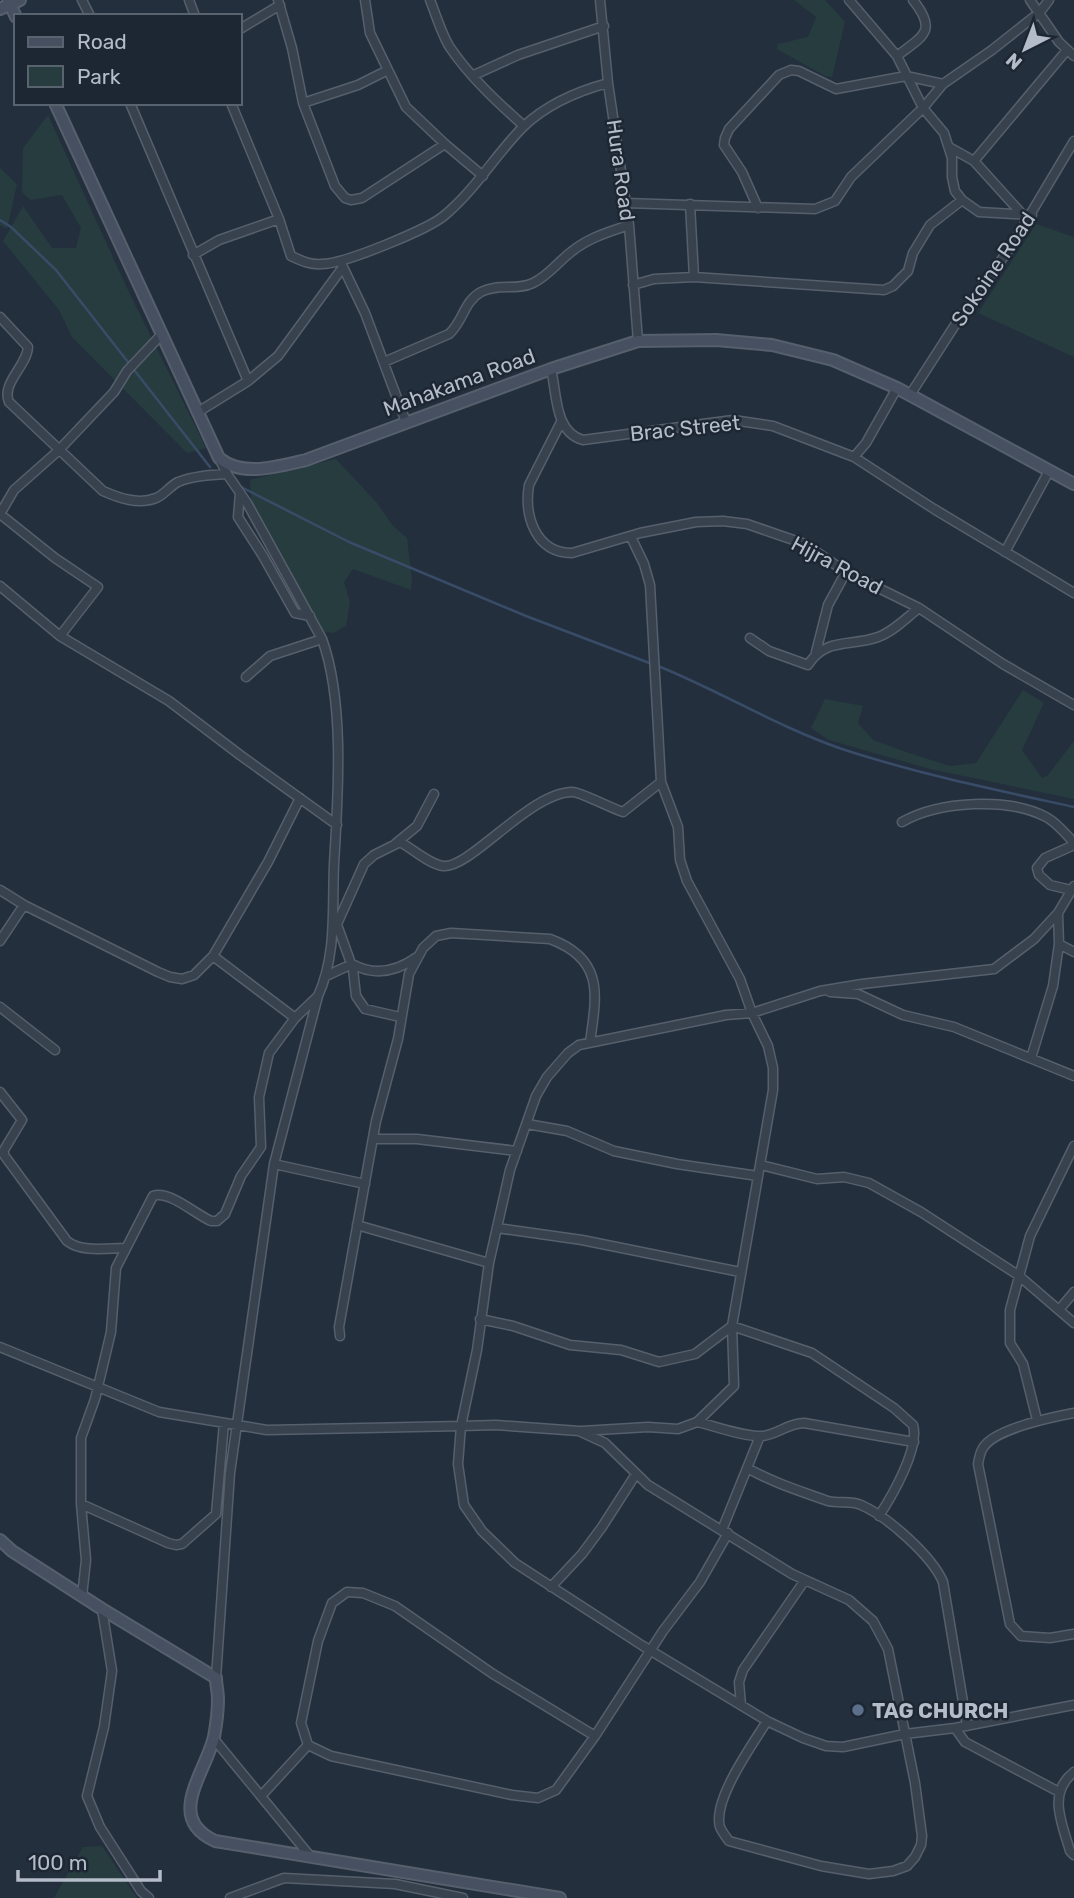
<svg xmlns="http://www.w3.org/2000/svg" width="1074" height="1898" font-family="Rubik,sans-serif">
	<rect width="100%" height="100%" fill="#242f3e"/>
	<path fill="#263c3f" d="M 794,0 L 825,0 L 845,22 L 832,77 L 825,76 L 777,49 L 778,44 L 808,37 L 816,17 Z
		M 48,115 L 126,286 L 206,448 L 187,453 L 72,337 L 59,310 L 3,241 L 23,206 L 52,248 L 76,248 L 81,228 L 62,195 L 30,200 L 22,192 L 23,148 Z
		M 0,168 L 17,184 L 7,229 L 0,225 Z
		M 1036,224 L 1074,237 L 1074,357 L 978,313 Z
		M 336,459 L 377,503 L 393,526 L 407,538 L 412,581 L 411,590 L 353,569 L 344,582 L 350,602 L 346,626 L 333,633 L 317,631 L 307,623 L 252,516 L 250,480 Z
		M 1023,690 L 1044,703 L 1022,750 L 1042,778 L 1048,775 L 1074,741 L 1074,799 L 930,769 L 829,740 L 811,728 L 825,699 L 863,706 L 858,723 L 873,740 L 912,754 L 950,766 L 976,763 Z
		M 102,1846 L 137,1898 L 54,1898 L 83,1847 Z"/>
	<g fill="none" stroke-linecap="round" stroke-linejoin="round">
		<path stroke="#394c67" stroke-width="2.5" d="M 0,220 L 11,227 L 56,270 L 210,467
			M 241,487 L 349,542 L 526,616 L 652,664
			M 658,666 C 720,691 778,727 842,749 C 918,774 996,790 1074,807"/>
		<defs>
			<path id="street" d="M 82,0 L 90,16
				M 189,0 L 195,16
				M 278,0 L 292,48 L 303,103 L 335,186 L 345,198 L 351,200 L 362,198 L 445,144
				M 365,0 L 370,33 L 406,107 L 445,144 L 483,176
				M 430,0 C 436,15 441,32 449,46 C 469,76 497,102 524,126
				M 600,0 L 608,83 L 629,225 L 638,341
				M 849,0 L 897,56 L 923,108 L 944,133 L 952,158 L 952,177 L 955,191 L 962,200 L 979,212 L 1032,215
				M 1030,0 L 1059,42 L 1074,56
				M 240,29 L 280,5
				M 897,56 C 923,36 938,31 913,0
				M 474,75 L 518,55 L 604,26
				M 130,103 L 248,381
				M 231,103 L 279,219 L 291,256 C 302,261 310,265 322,264 C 344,264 429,229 445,215 C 476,189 496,154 523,127 C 547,104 578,91 608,83
				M 303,103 L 358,85 L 388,70
				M 949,147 L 974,161 L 1022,214
				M 974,161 L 1067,50
				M 625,203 L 815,209 L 835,201 L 851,177 L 923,108 L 943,84 L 992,50 L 1040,12 L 1049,0
				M 690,204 L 694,277
				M 758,208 L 742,172 L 724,145 L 725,138 L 729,129 L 779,75 L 791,70 L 799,71 L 836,89 L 906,76 L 943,84
				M 193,255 L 219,240 L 279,219
				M 342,265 L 365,313 L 406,422
				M 633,285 L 654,279 L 694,277 L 884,290 L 893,286 L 908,271 L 913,253 L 930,225 L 962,200
				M 0,317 L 28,347 C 27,366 1,383 9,402 L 103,491 C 119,498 138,505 156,498 C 164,495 170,486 178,482 C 193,476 210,475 227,474
				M 384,362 L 449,334 C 463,322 464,301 481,292 C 498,283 517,291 533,283 C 548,276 558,262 571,252 C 588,238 608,232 629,225
				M 551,369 C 557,393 554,432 583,440 L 733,420 L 773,426 L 854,457 L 934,509 L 1074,593
				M 910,395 L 955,325 L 1012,245 L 1074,141
				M 198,412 L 248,381 L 278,356 L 343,267
				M 561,422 L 529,485 C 524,515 535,553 572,553 L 640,533 L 696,522 L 723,521 L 747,524 L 805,544 L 846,572 L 919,608 L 1003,664 L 1074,705
				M 854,457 L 866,443 L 897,388
				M 240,493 L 238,517 L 263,556 L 295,613 L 310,616
				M 0,514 L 14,490 L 58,451 L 114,392 L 127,371 L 162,334
				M 0,514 L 55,558 L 98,587 L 60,636
				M 1005,552 L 1049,471
				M 0,586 L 60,636 L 169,701 L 240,755 L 337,825
				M 750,638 L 769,651 L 808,665 C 825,637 851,647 878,637 C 893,632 906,618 919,608
				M 816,652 L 828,605 L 846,572
				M 246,677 L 270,656 L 322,639
				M 902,822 C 939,801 1008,797 1046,817 C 1056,822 1066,834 1074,843
				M 395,844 L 417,826 L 434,794
				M 0,890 L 24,905 L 158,972 L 170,977 L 182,979 L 194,975 L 213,956 L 268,862 L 300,798
				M 1071,890 L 1050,885 L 1039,875 L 1037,868 L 1045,858 L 1074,845
				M 335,919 L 353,969 L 356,996 L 365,1009 L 400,1017
				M 337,924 L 364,864 L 374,855 L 400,842 C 413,849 429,864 443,866 C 470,869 531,791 573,792 C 580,792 613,809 623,812 L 661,782
				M 0,941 L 24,905
				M 1059,944 L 1074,952
				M 213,956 L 295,1018
				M 326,976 L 352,964 C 374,976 396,972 417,957
				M 830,992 L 858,994 L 903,1015 L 954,1027 L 1074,1076
				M 0,1007 L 55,1050
				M 1031,1058 L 1053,986 L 1059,944 L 1058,913 L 1074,886
				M 0,1092 L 22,1120 L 4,1150 L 4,1155 L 67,1241 C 82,1253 108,1248 126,1248
				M 527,1124 L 567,1131 L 614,1151 L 677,1164 L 758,1176
				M 373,1139 L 417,1139 L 517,1151
				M 274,1164 L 365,1184
				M 761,1165 L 817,1179 L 844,1177 L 869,1183 L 921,1212 L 1018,1275 L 1074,1323
				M 357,1225 L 489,1263
				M 497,1228 L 582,1240 L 740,1272
				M 1059,1310 L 1074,1292
				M 480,1319 L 513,1326 L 570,1345 L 621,1350 L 659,1362 L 695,1354 L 732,1326 L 812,1353 L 894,1408 L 913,1425 C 920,1448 892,1496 879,1516
				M 340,1336 L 339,1327 L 376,1121 L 398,1039 L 409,974 L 423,948 L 436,936 L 451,933 L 550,939 C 604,959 597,994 590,1042
				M 0,1347 L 159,1412 L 267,1430 L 461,1426 L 458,1464 L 464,1505 L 482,1531 L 515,1563 L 643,1646 L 767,1721 L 803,1738 L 826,1746 L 843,1747 L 905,1734 L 955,1728 L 1074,1705
				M 1074,1413 C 1053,1417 994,1429 983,1448 C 980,1452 979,1459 978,1464 L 1010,1624 L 1021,1636 L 1050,1638 L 1074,1634
				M 1037,1420 L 1023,1364 L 1010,1343 L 1010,1310 L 1030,1236 L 1074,1146
				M 697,1422 C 715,1426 744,1437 762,1436 C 777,1435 788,1423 804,1423 L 914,1442
				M 582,1431 L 648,1427 L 678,1429 L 697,1422 L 734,1386 L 732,1326 L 773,1090 L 773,1068 L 768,1046 L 752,1013 L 740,979 L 687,881 L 680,860 L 678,827 L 661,782 L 650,585 L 644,564 L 631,537
				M 747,1468 C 774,1483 800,1491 828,1501 C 839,1504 850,1500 861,1505 C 887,1516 932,1556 943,1582 L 967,1726
				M 81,1504 L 168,1543 L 176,1545 L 182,1544 L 216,1514 L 224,1423
				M 722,1530 L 760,1436
				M 551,1587 L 582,1554 L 602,1527 L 636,1474
				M 82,1596 L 86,1560 L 81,1504 L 81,1438 L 95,1399 L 111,1332 L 116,1268 L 153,1196 C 169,1190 195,1214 211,1221 L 217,1221 L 225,1214 L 241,1176 L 261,1147 L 259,1097 L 269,1053 L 295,1018 L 318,996
				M 102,1609 L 112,1671 L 104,1727 L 87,1796 L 100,1827 L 141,1891 L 149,1898
				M 216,1678 L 230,1473 L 274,1164 L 318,996 C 337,954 332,908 334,864 C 338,797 345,702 322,639 L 247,503 L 227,474 L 219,458
				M 741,1705 L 739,1682 L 743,1670 L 805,1580
				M 767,1721 C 753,1744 712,1800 720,1827 C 722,1832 726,1837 729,1841 L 821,1866 L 869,1874 L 893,1871 L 907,1866 L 915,1857 L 921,1845 L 922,1836 L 915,1783 L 888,1649 L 873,1621 L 849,1600 L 792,1574 L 648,1485 L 605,1443 L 579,1431 L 496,1425 L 461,1426 L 477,1350 L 489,1263 L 510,1170 L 536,1096 L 547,1077 L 568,1053 L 579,1045 L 726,1015 L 752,1013 L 820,991 L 862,984 L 994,969 L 1034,939 L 1058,913
				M 955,1728 L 965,1742 L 1059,1792
				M 595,1736 L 493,1674 L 395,1606 L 363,1593 L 347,1592 L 332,1603 L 318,1641 L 301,1723 L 308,1745 L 331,1756 L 512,1795 L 538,1798 L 556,1790 L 595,1736 L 663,1631 L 700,1582 L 728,1533
				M 214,1739 L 310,1856
				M 1074,1772 C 1047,1793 1062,1823 1070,1851 L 1074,1855
				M 261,1796 L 308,1745
				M 230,1898 L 284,1878 L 395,1884 L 463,1898"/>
			<path id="secondary" d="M 8,0 L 16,17
				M 0,9 L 20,0
				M 55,103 L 219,458 C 243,478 279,466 306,460 L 551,369 L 638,341 L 716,340 L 772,345 L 833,360 L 897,388 L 1074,484
				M 0,1540 L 12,1551 L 102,1609 L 216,1678 C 216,1685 218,1692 218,1699 C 218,1711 216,1726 214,1737 C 205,1774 165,1818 215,1841 L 560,1898"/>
		</defs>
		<use href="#street" stroke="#565f6c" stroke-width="11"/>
		<use href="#secondary" stroke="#565f6c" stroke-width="14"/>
		<use href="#street" stroke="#38414e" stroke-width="8"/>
		<use href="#secondary" stroke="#465061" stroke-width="10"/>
	</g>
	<circle fill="#5c6f8a" stroke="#1d2633" stroke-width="2.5" cx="858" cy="1710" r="7"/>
	<g text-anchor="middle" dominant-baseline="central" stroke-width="5" stroke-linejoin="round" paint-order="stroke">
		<g font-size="21" fill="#b4bcc9" stroke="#1d2633">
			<text transform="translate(621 170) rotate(82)">Hura Road</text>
			<text transform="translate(993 269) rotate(-56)">Sokoine Road</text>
			<text transform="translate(459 382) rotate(-20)">Mahakama Road</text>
			<text transform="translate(685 428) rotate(-6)">Brac Street</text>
			<text transform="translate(837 565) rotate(28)">Hijra Road</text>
		</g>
		<g font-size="21" font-weight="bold" fill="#b4bcc9" stroke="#1d2633" text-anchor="start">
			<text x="872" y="1710">TAG CHURCH</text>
		</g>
	</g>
	<rect x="14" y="14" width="228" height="91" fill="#1d2633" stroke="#59626f" stroke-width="2"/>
	<rect x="28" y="37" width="35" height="10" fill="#465061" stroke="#59626f" stroke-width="2"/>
	<text x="77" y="49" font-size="21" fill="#b4bcc9">Road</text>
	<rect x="28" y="66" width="35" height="21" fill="#263c3f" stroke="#59626f" stroke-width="2"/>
	<text x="77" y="84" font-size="21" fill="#b4bcc9">Park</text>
	<g transform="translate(1025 49) rotate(222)" stroke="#1d2633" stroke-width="5" paint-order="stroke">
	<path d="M0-5L12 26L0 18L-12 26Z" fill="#b4bcc9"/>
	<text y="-10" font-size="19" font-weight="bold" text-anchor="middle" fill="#b4bcc9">N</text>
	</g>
	<path d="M18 1870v10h142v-10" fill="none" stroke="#b4bcc9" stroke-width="3.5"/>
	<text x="28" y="1870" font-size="21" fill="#b4bcc9" stroke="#1d2633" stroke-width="5" paint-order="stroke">100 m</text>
</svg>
